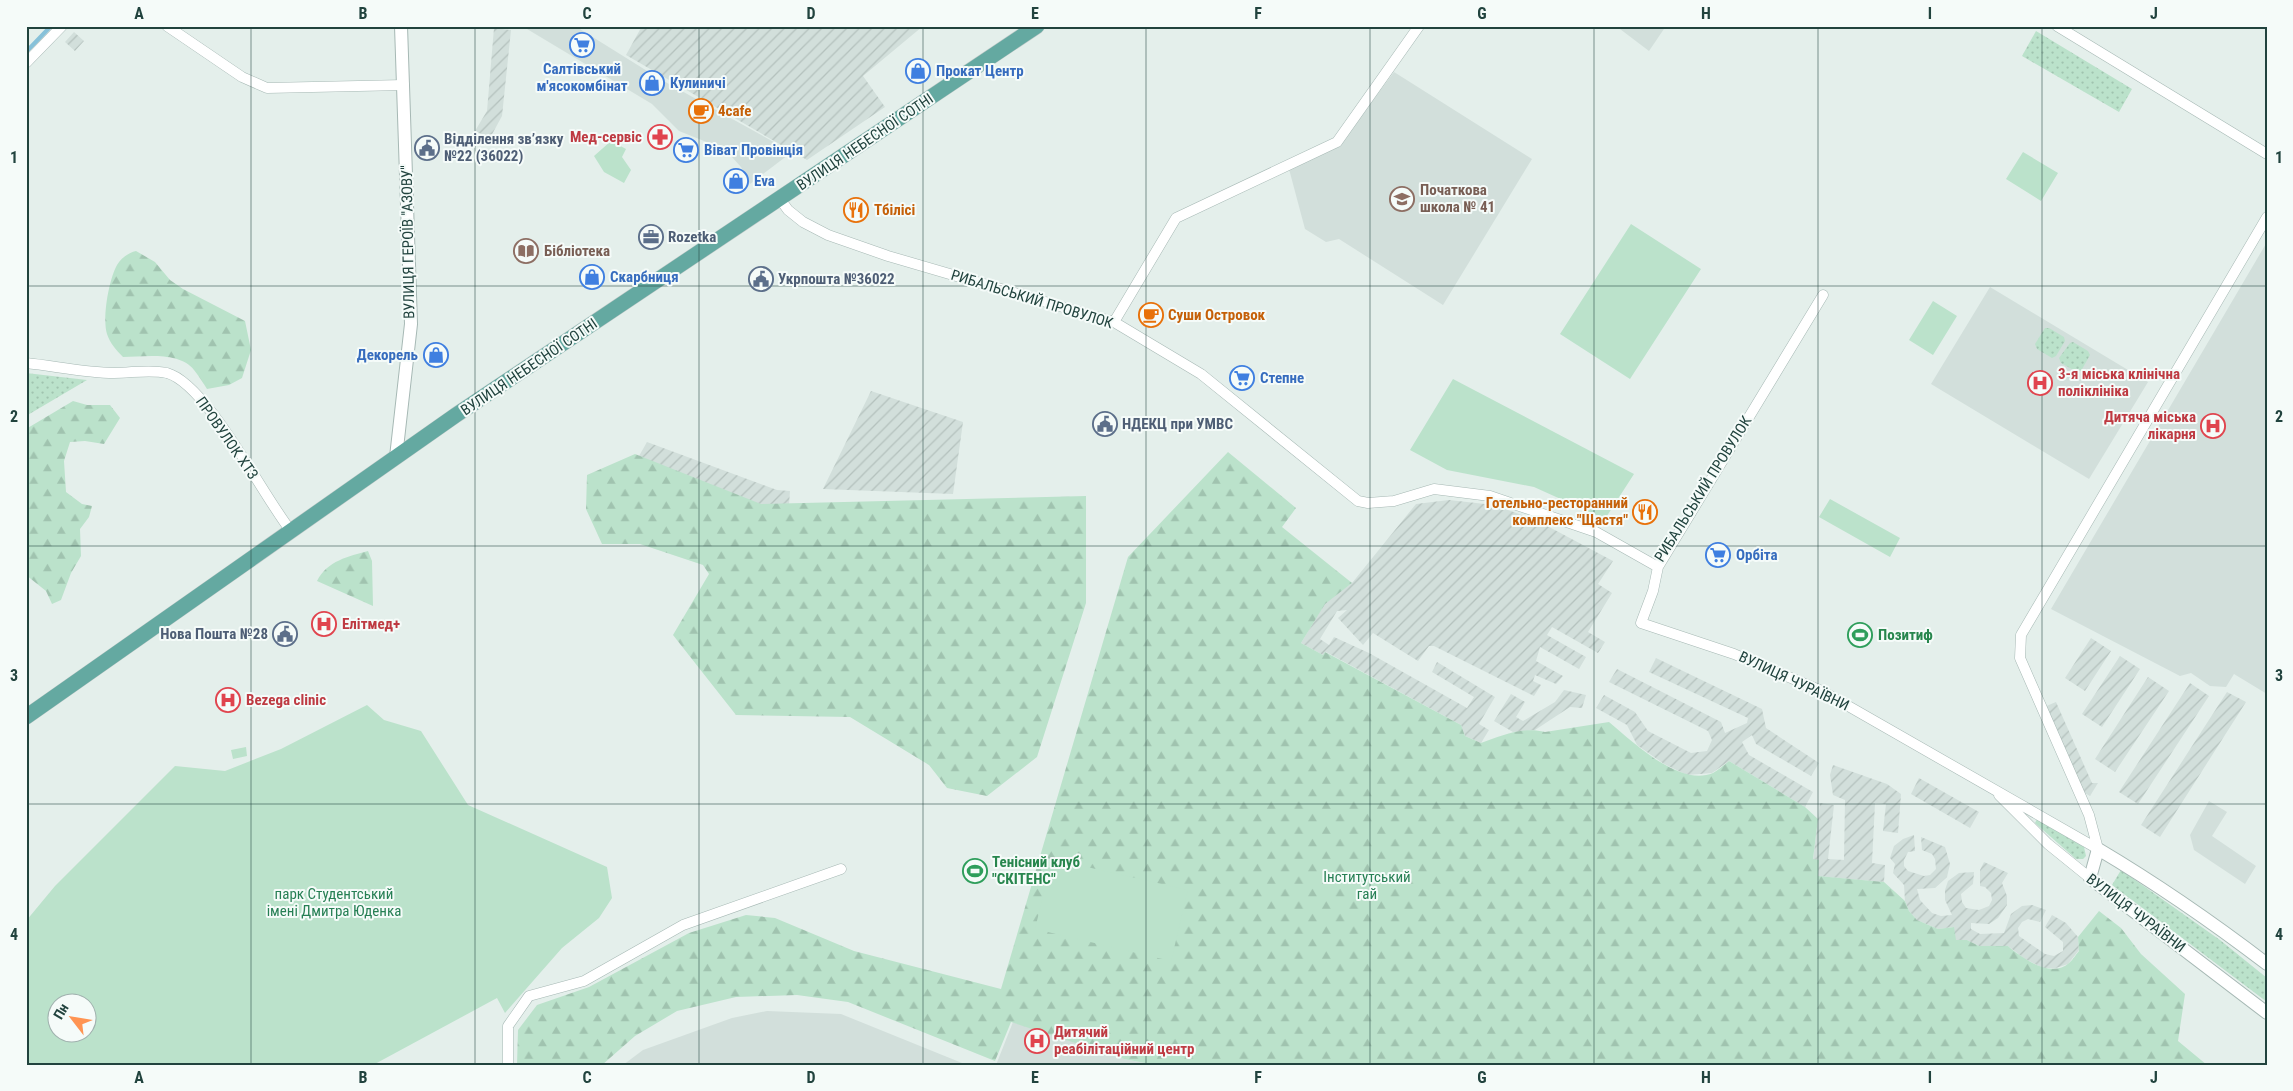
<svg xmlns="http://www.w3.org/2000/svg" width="2293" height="1091" font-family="'Roboto Condensed',sans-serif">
	<defs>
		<pattern id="industrial-furrows" width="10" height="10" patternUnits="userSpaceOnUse" patternTransform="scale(1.25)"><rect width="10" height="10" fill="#d2dfdb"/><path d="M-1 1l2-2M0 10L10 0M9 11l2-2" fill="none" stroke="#b4c1bd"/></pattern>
		<pattern id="grass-dots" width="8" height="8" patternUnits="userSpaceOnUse" patternTransform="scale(1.25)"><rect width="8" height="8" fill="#bbe2cb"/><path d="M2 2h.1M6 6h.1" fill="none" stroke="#a0c3af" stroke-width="1.8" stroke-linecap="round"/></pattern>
		<pattern id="forest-firs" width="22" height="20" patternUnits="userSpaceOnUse" patternTransform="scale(1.25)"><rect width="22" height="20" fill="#bbe2cb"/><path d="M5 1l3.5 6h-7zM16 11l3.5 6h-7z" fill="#a0c3af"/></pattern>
	</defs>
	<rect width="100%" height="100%" fill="#e4efeb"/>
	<path fill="#d2dfdb" d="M 531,26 L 575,26 L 660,79 L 792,152 L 750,184 L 741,167 L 731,156 L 709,143 L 679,131 L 652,104 L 527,29 Z
		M 1616,26 L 1666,26 L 1649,51 Z
		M 1394,72 L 1532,159 L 1443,305 L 1339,239 L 1326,242 L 1305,229 L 1289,169 L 1339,146 Z
		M 2267,242 L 2267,694 L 2234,674 L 2226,687 L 2210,686 L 2191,673 L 2180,676 L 2051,609 Z
		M 1990,287 L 2148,382 L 2089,479 L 1931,384 Z
		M 2209,801 L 2227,812 L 2212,836 L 2256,866 L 2245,884 L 2194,850 L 2190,835 Z
		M 767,1011 L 841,1014 L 967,1065 L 623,1065 L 643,1050 L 732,1018 Z
		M 1013,1022 L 1124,1059 L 1155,1065 L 996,1065 Z"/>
	<path fill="url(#industrial-furrows)" d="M 642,26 L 923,26 L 863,76 L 885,107 L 807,160 L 626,55 Z
		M 494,28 L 511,30 L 502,116 L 490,138 L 475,131 L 487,111 Z
		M 74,32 L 84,41 L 75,51 L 65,42 Z
		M 871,391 L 963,422 L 953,494 L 823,489 Z
		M 647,442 L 777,490 L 790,491 L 788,519 L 619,471 L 639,456 Z
		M 1449,500 L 1494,505 L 1536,520 L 1613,561 L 1598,584 L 1612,593 L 1588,632 L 1605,642 L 1598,653 L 1552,627 L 1547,635 L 1586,657 L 1579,669 L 1540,647 L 1536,661 L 1563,676 L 1556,684 L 1535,675 L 1533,681 L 1541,685 L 1534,696 L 1434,646 L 1429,646 L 1418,661 L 1373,633 L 1363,645 L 1338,618 L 1347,610 L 1337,611 L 1320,639 L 1329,645 L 1334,637 L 1369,653 L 1467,708 L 1474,697 L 1432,672 L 1437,662 L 1495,697 L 1479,724 L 1489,730 L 1481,743 L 1465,736 L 1461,725 L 1326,652 L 1323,655 L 1301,643 L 1325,603 L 1352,583 L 1416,504 Z
		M 2091,638 L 2111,651 L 2085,691 L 2065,678 Z
		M 2120,656 L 2140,669 L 2102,727 L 2082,714 Z
		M 1656,658 L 1762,709 L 1766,728 L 1819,763 L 1811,776 L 1756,744 L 1752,735 L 1742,742 L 1749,755 L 1813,792 L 1805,807 L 1729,761 L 1712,773 L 1687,775 L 1664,764 L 1637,745 L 1627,725 L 1596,708 L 1604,695 L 1635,712 L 1648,731 L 1691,753 L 1707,751 L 1712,740 L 1708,731 L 1609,682 L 1617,669 L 1721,722 L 1725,733 L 1747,723 L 1748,718 L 1649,672 Z
		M 2148,677 L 2169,691 L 2115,772 L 2095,759 Z
		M 2190,683 L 2209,696 L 2138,804 L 2119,792 Z
		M 1564,690 L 1586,695 L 1582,708 L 1570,707 L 1535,730 L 1513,732 L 1494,721 L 1511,694 L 1525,702 L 1516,717 L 1523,721 L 1555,702 Z
		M 2227,692 L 2246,702 L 2160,837 L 2141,825 Z
		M 2056,702 L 2092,783 L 2098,783 L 2090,796 L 2081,791 L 2044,707 Z
		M 1833,765 L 1887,784 L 1901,794 L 1898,833 L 1883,831 L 1886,804 L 1875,803 L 1872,863 L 1885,865 L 1884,882 L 1817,876 L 1813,860 L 1820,803 L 1834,805 L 1828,859 L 1844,860 L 1845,800 L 1833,795 L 1830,775 Z
		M 1919,778 L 1979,812 L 1970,828 L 1911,794 Z
		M 1914,835 L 1915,851 L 1908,852 L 1904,860 L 1904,866 L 1908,871 L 1924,876 L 1930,875 L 1936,869 L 1935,859 L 1932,854 L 1922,850 L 1921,837 L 1945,847 L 1950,864 L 1947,877 L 1935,888 L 1917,889 L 1920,900 L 1932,913 L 1941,916 L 1952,915 L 1945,900 L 1945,890 L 1948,881 L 1959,873 L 1974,872 L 1973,884 L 1961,894 L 1962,902 L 1966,908 L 1979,910 L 1989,906 L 1992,900 L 1991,893 L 1985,887 L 1980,886 L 1980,870 L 1984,862 L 2008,873 L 2002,883 L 2007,896 L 2007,905 L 1998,918 L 1989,924 L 1971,923 L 1971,929 L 1980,934 L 2004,933 L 2011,914 L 2022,906 L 2032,905 L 2046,910 L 2040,922 L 2028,919 L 2022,922 L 2018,928 L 2019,936 L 2045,954 L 2054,956 L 2063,951 L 2063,942 L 2045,927 L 2052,915 L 2066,923 L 2078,937 L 2079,950 L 2068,964 L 2056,968 L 2043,968 L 2025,959 L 2008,946 L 1979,946 L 1967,940 L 1955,940 L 1953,927 L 1938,929 L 1917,920 L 1909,911 L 1905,901 L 1904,885 L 1893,873 L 1895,864 L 1890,858 L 1894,846 L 1903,839 Z"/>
	<path fill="url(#grass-dots)" d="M 2036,31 L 2132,89 L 2119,112 L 2022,56 Z
		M 2045,328 L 2049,328 L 2064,337 L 2065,341 L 2056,356 L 2052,358 L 2037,349 L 2035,344 Z
		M 2073,342 L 2088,351 L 2090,355 L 2081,371 L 2077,372 L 2061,363 L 2059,358 L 2070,343 Z
		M 26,373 L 87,380 L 26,416 Z
		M 2037,819 L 2084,847 L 2086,856 L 2083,859 L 2076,859 L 2035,823 Z
		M 2121,870 L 2220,940 L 2267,978 L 2267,1002 L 2112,885 Z"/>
	<path fill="url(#forest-firs)" d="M 136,251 L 155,262 L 170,280 L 183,289 L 245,321 L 251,350 L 242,378 L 229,385 L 207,389 C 203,383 199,376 194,370 C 179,351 144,357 123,357 C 116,350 110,343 107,334 C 102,318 109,279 117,265 C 121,258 128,253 136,251 Z
		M 73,401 L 87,405 L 110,405 L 120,418 L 104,444 L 85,441 L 70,442 L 64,461 L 66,492 L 82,504 L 92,506 L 89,517 L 80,529 L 81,556 L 71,573 L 61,600 L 52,604 L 46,591 L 26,575 L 26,429 Z
		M 1228,452 L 1296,508 L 1282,527 L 1352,583 L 1325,604 L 1301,643 L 1323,655 L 1325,652 L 1461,725 L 1465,736 L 1481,743 C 1501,736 1523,726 1545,732 L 1609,722 C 1633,742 1679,787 1713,773 C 1718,770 1724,765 1729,761 L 1805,807 L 1818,819 L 1813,859 L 1819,860 L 1818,876 L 1884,882 L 1905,901 L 1909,911 L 1917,920 L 1938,929 L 1954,927 L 1956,940 L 1967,940 L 1979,946 L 2008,946 C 2022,958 2051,979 2069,963 C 2073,960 2076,954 2079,951 L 2078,937 L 2099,911 L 2121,928 L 2141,954 L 2185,994 L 2178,1041 L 2207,1065 L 1155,1065 L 1124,1059 L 1011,1022 L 995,1061 L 848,1002 L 797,995 L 736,997 L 677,1011 L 635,1036 L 602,1065 L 517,1065 L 518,1030 L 537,1005 L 589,987 L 689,933 L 746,915 L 775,918 L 854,951 L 1001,989 L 1128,557 Z
		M 635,454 L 761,504 L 1086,496 L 1086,603 L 1037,757 L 987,796 L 947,788 L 929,765 L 850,717 L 736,715 L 673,635 L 709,574 L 703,565 L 640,544 L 602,544 L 586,509 L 587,475 Z
		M 368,551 L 372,561 L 373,606 L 317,581 C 327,561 349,556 368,551 Z"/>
	<path fill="#bbe2cb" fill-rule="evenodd" d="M 611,141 L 626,149 L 622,157 L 631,170 L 624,183 L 604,172 L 594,156 Z
		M 2023,152 L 2058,173 L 2041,201 L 2006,179 Z
		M 1631,224 L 1701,269 L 1630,379 L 1560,334 Z
		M 1933,301 L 1957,316 L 1933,355 L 1909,340 Z
		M 1453,379 L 1634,474 L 1605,519 L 1534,487 L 1447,470 L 1410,450 Z
		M 1830,499 L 1900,538 L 1890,557 L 1819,517 Z
		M 367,705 L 384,720 L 421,731 L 468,805 L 607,867 L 612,898 L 599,918 L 562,948 L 505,1013 L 497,998 L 373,1065 L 26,1065 L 26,921 L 55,886 L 175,766 L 225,771 L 281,749 ZM 58,1004 L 88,1004 L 88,1034 L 58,1034 Z
		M 246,747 L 247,756 L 233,759 L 231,750 Z
		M 1052,859 L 1188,890 L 1171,961 L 1035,929 Z"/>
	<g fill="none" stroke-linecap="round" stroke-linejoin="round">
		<path stroke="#87c1d9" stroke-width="4" d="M 26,52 L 51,26"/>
		<defs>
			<path id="minor" d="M 167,26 L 242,77 L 267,88 L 404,85
				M 2057,26 L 2267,154
				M 26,63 L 62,26
				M 780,199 L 788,210 L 803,222 L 828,235 L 888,256 L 1114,322 L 1201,374 L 1358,501 L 1368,503 L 1394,501 L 1434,489 L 1490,496 L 1596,532 L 1658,567
				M 1823,295 L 1658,567 L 1653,591 L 1641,623 L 1734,654 L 1822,691 L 2098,849
				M 1114,322 L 1176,218 L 1337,142 L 1419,26
				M 26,363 C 55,366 85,373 114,373 C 132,373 149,369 167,373 C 207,384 263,496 291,531
				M 1999,795 L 2048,844 L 2090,878
				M 2098,849 L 2089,815 L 2020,658 L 2021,635 L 2267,217
				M 508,1065 L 508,1026 L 529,996 L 584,981 L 683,925 L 841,869"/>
			<path id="tertiary" d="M 396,457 L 411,324 L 401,26
				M 2267,964 C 2212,922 2157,884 2098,849 L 2090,878 L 2267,1013"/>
			<path id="primary" d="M 26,717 L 456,415 L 1037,26"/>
		</defs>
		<use href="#minor" stroke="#a6b8b4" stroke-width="11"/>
		<use href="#tertiary" stroke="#a6b8b4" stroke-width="14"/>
		<use href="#primary" stroke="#c1cac9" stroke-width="16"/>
		<use href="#minor" stroke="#fff" stroke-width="10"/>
		<use href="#tertiary" stroke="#fff" stroke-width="12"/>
		<use href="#primary" stroke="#64a9a1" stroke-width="15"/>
	</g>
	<path fill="none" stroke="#21433e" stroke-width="1" stroke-opacity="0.55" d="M 251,26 L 251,1065M 475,26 L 475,1065M 699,26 L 699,1065M 923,26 L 923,1065M 1146,26 L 1146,1065M 1370,26 L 1370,1065M 1594,26 L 1594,1065M 1818,26 L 1818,1065M 2042,26 L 2042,1065M 26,286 L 2267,286M 26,546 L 2267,546M 26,804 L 2267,804"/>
	<defs>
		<symbol id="supermarket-ring" viewBox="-11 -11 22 22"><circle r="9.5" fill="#f5fbf9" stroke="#3f7fe0" stroke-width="1.5"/><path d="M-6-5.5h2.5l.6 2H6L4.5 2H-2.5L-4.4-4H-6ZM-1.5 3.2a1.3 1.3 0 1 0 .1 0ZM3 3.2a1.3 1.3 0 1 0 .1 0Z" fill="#3f7fe0"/></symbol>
		<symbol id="shop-ring" viewBox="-11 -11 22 22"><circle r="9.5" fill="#f5fbf9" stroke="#3f7fe0" stroke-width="1.5"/><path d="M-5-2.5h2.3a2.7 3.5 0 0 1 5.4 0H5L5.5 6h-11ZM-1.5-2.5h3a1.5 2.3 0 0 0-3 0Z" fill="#3f7fe0"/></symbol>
		<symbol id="cafe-ring" viewBox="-11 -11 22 22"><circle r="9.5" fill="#f5fbf9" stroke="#e8710a" stroke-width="1.5"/><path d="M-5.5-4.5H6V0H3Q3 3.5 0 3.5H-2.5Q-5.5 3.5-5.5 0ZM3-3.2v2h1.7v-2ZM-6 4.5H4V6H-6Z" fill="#e8710a"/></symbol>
		<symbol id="pharmacy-ring" viewBox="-11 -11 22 22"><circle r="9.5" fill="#f5fbf9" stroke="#e0444e" stroke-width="1.5"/><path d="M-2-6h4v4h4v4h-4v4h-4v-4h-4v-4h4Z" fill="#e0444e"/></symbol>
		<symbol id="civic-ring" viewBox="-11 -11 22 22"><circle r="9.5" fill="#f5fbf9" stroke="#5c6f8a" stroke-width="1.5"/><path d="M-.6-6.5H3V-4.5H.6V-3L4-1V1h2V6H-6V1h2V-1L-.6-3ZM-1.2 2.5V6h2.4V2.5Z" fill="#5c6f8a"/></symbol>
		<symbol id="school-ring" viewBox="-11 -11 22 22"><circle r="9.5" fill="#f5fbf9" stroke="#8d6e63" stroke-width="1.5"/><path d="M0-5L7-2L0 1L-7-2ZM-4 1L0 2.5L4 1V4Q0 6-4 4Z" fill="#8d6e63"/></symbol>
		<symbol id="restaurant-ring" viewBox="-11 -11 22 22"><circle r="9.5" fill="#f5fbf9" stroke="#e8710a" stroke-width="1.5"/><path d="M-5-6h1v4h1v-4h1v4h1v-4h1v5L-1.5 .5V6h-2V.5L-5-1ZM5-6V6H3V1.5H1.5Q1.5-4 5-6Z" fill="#e8710a"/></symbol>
		<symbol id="office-ring" viewBox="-11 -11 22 22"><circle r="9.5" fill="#f5fbf9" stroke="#5c6f8a" stroke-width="1.5"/><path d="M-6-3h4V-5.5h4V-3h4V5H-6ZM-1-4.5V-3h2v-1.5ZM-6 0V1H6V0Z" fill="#5c6f8a"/></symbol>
		<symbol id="library-ring" viewBox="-11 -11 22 22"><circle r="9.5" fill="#f5fbf9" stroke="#8d6e63" stroke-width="1.5"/><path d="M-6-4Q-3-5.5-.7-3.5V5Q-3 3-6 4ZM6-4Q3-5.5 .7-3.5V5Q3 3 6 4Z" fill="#8d6e63"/></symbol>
		<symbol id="hospital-ring" viewBox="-11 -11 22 22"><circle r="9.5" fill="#f5fbf9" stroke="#e0444e" stroke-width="1.5"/><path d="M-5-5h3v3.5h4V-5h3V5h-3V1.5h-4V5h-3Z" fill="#e0444e"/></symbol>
		<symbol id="stadium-ring" viewBox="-11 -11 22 22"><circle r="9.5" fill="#f5fbf9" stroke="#2e9e5b" stroke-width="1.5"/><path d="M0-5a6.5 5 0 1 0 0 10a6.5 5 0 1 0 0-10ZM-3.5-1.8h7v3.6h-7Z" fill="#2e9e5b"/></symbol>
	</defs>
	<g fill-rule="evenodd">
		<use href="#supermarket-ring" x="568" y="31" width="28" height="28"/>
		<use href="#shop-ring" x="904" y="57" width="28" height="28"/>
		<use href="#shop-ring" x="638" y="69" width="28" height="28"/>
		<use href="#cafe-ring" x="687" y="97" width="28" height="28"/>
		<use href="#pharmacy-ring" x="646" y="123" width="28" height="28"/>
		<use href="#civic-ring" x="413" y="134" width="28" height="28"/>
		<use href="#supermarket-ring" x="672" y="136" width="28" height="28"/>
		<use href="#shop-ring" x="722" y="167" width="28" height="28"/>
		<use href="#school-ring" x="1388" y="185" width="28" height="28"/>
		<use href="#restaurant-ring" x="842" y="196" width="28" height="28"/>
		<use href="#office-ring" x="637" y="223" width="28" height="28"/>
		<use href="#library-ring" x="512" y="237" width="28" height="28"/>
		<use href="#shop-ring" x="578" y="263" width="28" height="28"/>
		<use href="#civic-ring" x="747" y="265" width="28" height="28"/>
		<use href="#cafe-ring" x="1137" y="301" width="28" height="28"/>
		<use href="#shop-ring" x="422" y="341" width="28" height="28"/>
		<use href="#supermarket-ring" x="1228" y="364" width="28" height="28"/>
		<use href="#hospital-ring" x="2026" y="369" width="28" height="28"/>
		<use href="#civic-ring" x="1091" y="410" width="28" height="28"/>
		<use href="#hospital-ring" x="2199" y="412" width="28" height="28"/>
		<use href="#restaurant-ring" x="1631" y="498" width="28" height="28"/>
		<use href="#supermarket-ring" x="1704" y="541" width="28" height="28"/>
		<use href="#hospital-ring" x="310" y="610" width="28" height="28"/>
		<use href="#civic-ring" x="271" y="620" width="28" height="28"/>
		<use href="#stadium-ring" x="1846" y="621" width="28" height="28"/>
		<use href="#hospital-ring" x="214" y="686" width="28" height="28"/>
		<use href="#stadium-ring" x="961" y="857" width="28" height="28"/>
		<use href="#hospital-ring" x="1023" y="1027" width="28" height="28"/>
	</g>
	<g text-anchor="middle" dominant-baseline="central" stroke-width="4" stroke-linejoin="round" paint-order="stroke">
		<g font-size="15" font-weight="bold" fill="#366cbe" stroke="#f5fbf9" text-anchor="start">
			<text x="582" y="69" text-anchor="middle">Салтівський<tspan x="582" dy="17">м'ясокомбінат</tspan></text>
			<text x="936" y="71">Прокат Центр</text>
			<text x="670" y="83">Кулиничі</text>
			<text x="704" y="150">Віват Провінція</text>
			<text x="754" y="181">Eva</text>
			<text x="610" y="277">Скарбниця</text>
			<text x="418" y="355" text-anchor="end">Декорель</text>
			<text x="1260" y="378">Степне</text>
			<text x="1736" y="555">Орбіта</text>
		</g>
		<g font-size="15" font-weight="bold" fill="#c56008" stroke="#f5fbf9" text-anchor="start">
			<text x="718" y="111">4cafe</text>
			<text x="874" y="210">Тбілісі</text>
			<text x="1168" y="315">Суши Островок</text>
			<text x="1628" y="503" text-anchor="end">Готельно-ресторанний<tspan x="1628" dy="17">комплекс "Щастя"</tspan></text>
		</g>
		<g font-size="15" font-weight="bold" fill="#be3a42" stroke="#f5fbf9" text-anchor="start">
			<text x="642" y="137" text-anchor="end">Мед-сервіс</text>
			<text x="2058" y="374">3-я міська клінічна<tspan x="2058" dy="17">поліклініка</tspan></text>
			<text x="2196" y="417" text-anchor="end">Дитяча міська<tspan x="2196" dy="17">лікарня</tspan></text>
			<text x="342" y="624">Елітмед+</text>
			<text x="246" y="700">Bezega clinic</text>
			<text x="1054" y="1032">Дитячий<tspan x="1054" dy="17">реабілітаційний центр</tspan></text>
		</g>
		<g font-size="15" font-weight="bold" fill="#4e5e75" stroke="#f5fbf9" text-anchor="start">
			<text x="444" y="139">Відділення зв’язку<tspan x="444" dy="17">№22 (36022)</tspan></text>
			<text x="668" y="237">Rozetka</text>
			<text x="778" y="279">Укрпошта №36022</text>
			<text x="1122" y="424">НДЕКЦ при УМВС</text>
			<text x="268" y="634" text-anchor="end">Нова Пошта №28</text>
		</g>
		<g font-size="15" fill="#21433e" stroke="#f5fbf9">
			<text transform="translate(865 142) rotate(-34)">ВУЛИЦЯ НЕБЕСНОЇ СОТНІ</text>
			<text transform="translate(408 242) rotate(-91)">ВУЛИЦЯ ГЕРОЇВ "АЗОВУ"</text>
			<text transform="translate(1032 299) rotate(17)">РИБАЛЬСЬКИЙ ПРОВУЛОК</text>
			<text transform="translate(529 367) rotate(-34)">ВУЛИЦЯ НЕБЕСНОЇ СОТНІ</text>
			<text transform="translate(227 438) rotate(55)">ПРОВУЛОК ХТЗ</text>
			<text transform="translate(1703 489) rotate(-58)">РИБАЛЬСЬКИЙ ПРОВУЛОК</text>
			<text transform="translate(1794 681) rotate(25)">ВУЛИЦЯ ЧУРАЇВНИ</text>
			<text transform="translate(2136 913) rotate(37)">ВУЛИЦЯ ЧУРАЇВНИ</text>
		</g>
		<g font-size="15" font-weight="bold" fill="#785e54" stroke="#f5fbf9" text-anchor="start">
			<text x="1420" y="190">Початкова<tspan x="1420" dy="17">школа № 41</tspan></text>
			<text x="544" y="251">Бібліотека</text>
		</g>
		<g font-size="15" font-weight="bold" fill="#27864d" stroke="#f5fbf9" text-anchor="start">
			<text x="1878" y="635">Позитиф</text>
			<text x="992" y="862">Тенісний клуб<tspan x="992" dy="17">"СКІТЕНС"</tspan></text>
		</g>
		<g font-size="15" fill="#267f54" stroke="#f5fbf9">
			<text x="1367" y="877">Інститутський<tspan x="1367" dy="17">гай</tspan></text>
			<text x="334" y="894">парк Студентський<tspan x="334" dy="17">імені Дмитра Юденка</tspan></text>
		</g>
	</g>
	<rect width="2293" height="1091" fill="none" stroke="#f5fbf9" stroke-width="55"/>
	<g transform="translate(72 1018) rotate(301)"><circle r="24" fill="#f5fbf9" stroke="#a0b1ae"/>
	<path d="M0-4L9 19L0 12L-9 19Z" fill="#ff9452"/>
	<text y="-8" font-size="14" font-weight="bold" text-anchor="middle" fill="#21433e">Пн</text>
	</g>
	<rect x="28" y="28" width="2238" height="1036" fill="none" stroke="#21433e" stroke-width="2"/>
	<g font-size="16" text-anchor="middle" font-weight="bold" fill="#21433e">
		<text x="139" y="19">A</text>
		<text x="363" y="19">B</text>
		<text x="587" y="19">C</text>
		<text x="811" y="19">D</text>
		<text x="1035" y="19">E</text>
		<text x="1258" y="19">F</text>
		<text x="1482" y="19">G</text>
		<text x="1706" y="19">H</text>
		<text x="1930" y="19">I</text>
		<text x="2154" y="19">J</text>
		<text x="14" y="163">1</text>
		<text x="2279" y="163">1</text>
		<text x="14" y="422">2</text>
		<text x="2279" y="422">2</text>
		<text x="14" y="681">3</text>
		<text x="2279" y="681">3</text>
		<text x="14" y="940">4</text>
		<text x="2279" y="940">4</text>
		<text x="139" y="1083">A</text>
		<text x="363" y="1083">B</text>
		<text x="587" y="1083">C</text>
		<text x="811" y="1083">D</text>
		<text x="1035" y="1083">E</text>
		<text x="1258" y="1083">F</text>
		<text x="1482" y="1083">G</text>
		<text x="1706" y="1083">H</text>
		<text x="1930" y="1083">I</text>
		<text x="2154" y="1083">J</text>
	</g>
</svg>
